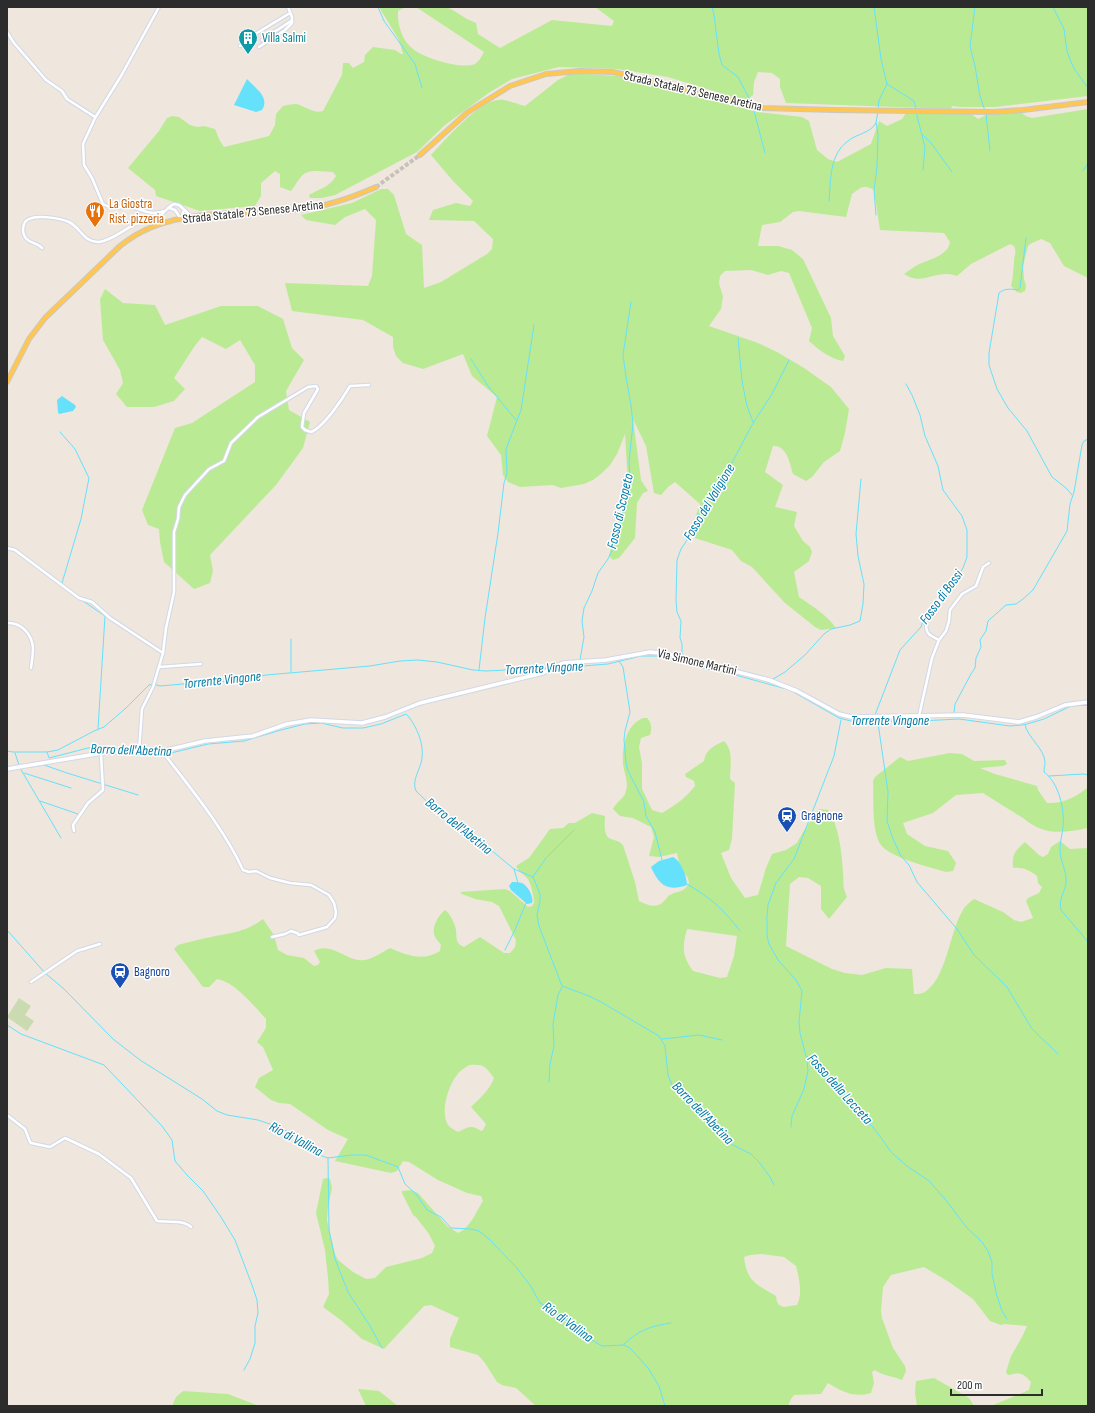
<svg xmlns="http://www.w3.org/2000/svg" width="1095" height="1413" font-family="'Sofia Sans Condensed',sans-serif">
	<rect width="100%" height="100%" fill="#efe6dd"/>
	<path fill="#baeb94" fill-rule="evenodd" d="M 379,7 L 406,7 L 398,11 C 397,24 402,41 413,49 C 423,58 463,70 475,64 C 479,61 482,56 484,52 L 416,7 L 445,7 L 451,9 L 467,19 L 476,23 L 478,34 L 500,48 L 552,20 L 612,26 L 614,21 L 595,7 L 1088,7 L 1088,96 L 995,107 L 960,107 L 952,106 L 951,109 L 786,103 L 780,87 L 780,79 L 772,73 L 758,72 L 754,82 L 753,95 L 746,101 L 668,77 L 617,69 L 559,67 L 512,79 L 490,92 L 445,125 L 417,152 L 335,195 L 322,198 L 310,198 L 309,195 C 319,189 330,187 336,176 L 333,172 C 324,172 307,168 301,177 C 297,181 295,186 291,191 L 280,187 L 280,174 L 275,171 L 261,183 L 261,196 L 255,206 L 200,211 L 156,196 L 155,190 L 128,168 L 159,131 L 167,118 L 172,116 L 179,117 L 190,125 L 197,127 L 204,126 L 215,129 L 220,141 L 224,147 L 269,136 L 275,125 L 276,114 L 283,106 C 287,105 291,104 296,104 C 305,106 314,114 323,111 L 342,75 L 343,63 L 349,63 L 353,68 L 364,62 L 365,55 L 373,47 L 395,50 L 401,54 L 403,54 L 399,40 Z
		M 572,73 L 617,76 L 758,112 L 802,117 L 809,121 L 817,150 L 828,159 L 837,162 L 871,144 L 879,121 L 887,126 L 902,119 L 906,113 L 970,113 L 978,119 L 990,113 L 1022,113 L 1026,116 L 1032,118 L 1088,109 L 1088,278 L 1064,266 L 1050,243 L 1041,239 L 1030,244 L 1028,246 L 1023,266 L 1024,279 L 1026,286 L 1025,291 L 1021,293 L 1017,292 L 1011,286 C 1013,278 1013,271 1014,262 C 1014,256 1017,252 1014,246 L 1010,244 L 971,264 L 957,276 C 954,275 951,274 948,274 C 931,273 921,285 904,274 C 907,272 911,269 914,267 C 925,260 948,257 950,242 L 944,233 L 880,230 L 874,190 C 863,184 862,187 852,194 L 846,217 L 799,211 L 793,212 L 780,222 L 762,225 L 758,246 L 778,246 L 792,250 L 803,259 L 831,318 L 833,336 L 845,356 L 843,361 C 829,358 819,350 809,341 L 812,328 L 789,273 L 781,271 L 768,275 L 751,270 L 725,271 L 720,276 L 719,283 L 723,297 L 721,309 L 709,326 L 758,343 L 777,352 L 804,368 L 831,387 L 849,409 L 845,433 L 840,451 L 824,462 L 812,477 L 806,481 L 793,474 C 790,464 787,445 773,446 L 765,472 L 783,485 L 775,507 L 797,512 L 794,526 L 803,541 L 810,547 L 812,552 L 809,561 L 794,572 L 799,597 C 812,606 826,614 836,628 L 821,630 L 815,627 L 785,603 L 752,567 L 741,561 L 732,550 L 695,538 L 693,524 L 700,504 L 675,482 L 668,487 L 661,495 L 654,493 L 646,446 L 633,419 L 641,480 L 648,491 L 643,493 L 637,503 L 635,538 L 619,558 L 613,560 L 609,556 L 628,484 L 625,434 L 617,454 L 610,465 L 602,473 L 593,480 L 584,484 L 561,488 L 553,485 L 520,487 L 508,482 L 503,475 L 501,455 L 487,436 L 497,397 L 472,376 L 463,354 L 423,369 L 403,363 L 396,356 L 393,347 L 393,337 L 363,320 L 292,311 L 285,283 L 368,286 L 372,276 L 376,220 L 365,209 L 345,217 L 335,225 L 306,220 L 301,215 L 352,203 L 381,189 L 388,189 L 394,195 L 406,234 L 422,245 L 424,288 L 441,282 L 487,254 L 492,249 L 493,239 L 474,221 L 429,220 L 433,210 L 456,203 L 470,206 L 473,201 L 453,181 L 431,155 C 445,140 478,102 498,100 C 506,99 517,104 525,106 L 558,80 Z
		M 105,289 L 123,303 L 155,305 L 165,325 L 221,306 L 258,306 L 283,319 L 292,348 L 304,360 L 286,391 L 289,410 L 310,422 L 303,448 L 276,485 L 210,555 L 213,571 L 210,583 L 194,589 L 164,562 L 160,542 L 159,529 L 148,525 L 142,510 L 175,428 L 192,423 L 255,382 L 255,365 L 240,340 L 226,349 L 202,337 L 194,347 L 174,378 L 185,389 L 174,401 L 154,407 L 127,407 L 116,394 L 123,383 L 120,370 L 103,340 L 100,299 Z
		M 643,718 L 647,718 C 652,723 652,729 650,735 L 641,738 L 639,747 L 642,763 L 642,789 L 652,810 L 662,813 C 674,806 686,798 695,786 L 694,781 L 686,777 L 685,774 L 704,761 C 706,749 714,746 724,741 C 734,751 730,766 730,779 L 735,783 L 732,839 L 729,850 L 721,853 L 731,878 L 745,898 L 758,895 L 766,868 L 772,854 L 786,850 L 797,843 L 803,832 L 819,809 L 828,810 C 839,825 842,854 843,873 C 844,884 842,886 847,897 L 829,919 L 821,909 L 821,886 L 808,878 L 799,877 L 790,884 L 786,946 L 832,969 L 845,973 L 862,975 L 886,968 L 912,969 L 914,994 C 916,994 920,994 923,993 C 947,980 949,932 963,910 C 965,906 970,902 974,899 L 1003,912 L 1014,920 L 1021,922 L 1033,918 L 1026,901 L 1028,898 L 1039,893 L 1042,887 L 1038,883 L 1037,876 C 1029,870 1023,867 1013,868 C 1012,854 1015,851 1025,842 L 1039,855 L 1043,857 L 1048,854 L 1051,847 L 1060,841 L 1070,849 L 1088,848 L 1088,1406 L 991,1406 L 1029,1390 L 1031,1382 C 1023,1373 1020,1372 1008,1375 L 1006,1372 L 1011,1356 L 1022,1337 L 1027,1326 L 1004,1324 L 1001,1325 L 990,1321 L 973,1299 L 949,1282 L 924,1267 L 891,1275 L 883,1287 L 881,1311 L 882,1318 L 893,1348 L 905,1366 L 906,1371 L 902,1380 C 893,1376 883,1376 875,1370 L 872,1372 L 874,1383 L 871,1393 C 854,1398 843,1392 828,1383 L 821,1394 L 794,1395 L 791,1399 L 788,1406 L 536,1406 L 516,1388 L 502,1385 L 497,1382 L 485,1363 L 478,1355 L 450,1347 L 450,1339 L 459,1318 L 431,1305 L 424,1306 L 384,1349 L 362,1339 L 342,1321 L 323,1307 L 329,1294 L 328,1278 L 325,1250 L 316,1213 L 323,1179 L 327,1178 L 330,1179 L 332,1188 L 328,1207 L 327,1220 L 335,1254 L 338,1260 L 353,1272 L 366,1279 L 375,1278 L 386,1267 L 422,1258 L 432,1253 L 435,1246 L 429,1234 L 416,1217 L 413,1215 L 402,1193 L 402,1191 L 411,1190 L 418,1193 L 447,1226 L 458,1233 C 470,1228 476,1212 483,1201 L 481,1196 L 467,1193 L 438,1180 L 409,1162 L 403,1161 L 397,1171 L 391,1173 L 335,1161 L 348,1139 L 328,1130 L 290,1104 L 279,1103 L 271,1100 L 255,1087 L 259,1078 L 273,1070 L 263,1047 L 257,1042 L 266,1028 L 266,1019 C 255,1007 234,981 217,979 L 209,987 L 203,987 L 174,949 L 178,945 C 189,942 200,939 211,937 C 233,932 244,933 263,919 L 274,935 L 278,950 L 287,955 L 304,958 L 314,966 L 318,965 L 320,962 L 314,951 C 329,942 344,958 358,960 C 369,962 381,953 390,948 C 407,955 422,962 440,951 L 441,945 C 439,942 435,938 434,934 C 432,926 439,915 445,910 C 450,913 455,924 456,930 C 457,939 455,943 464,947 L 480,937 L 504,953 L 510,953 L 515,947 L 516,940 L 499,906 L 492,902 L 475,899 L 462,894 L 460,892 L 505,889 L 510,891 L 528,907 L 532,906 L 534,903 C 534,898 531,882 527,878 C 523,874 519,872 516,866 L 529,858 L 550,829 L 563,828 L 569,823 L 575,823 L 592,813 L 605,816 C 605,821 603,834 609,838 C 614,841 617,839 623,845 L 635,882 L 639,901 C 647,905 656,909 663,902 C 666,900 667,896 670,895 C 678,890 683,894 689,883 L 688,878 L 680,867 L 677,853 L 659,857 L 649,856 L 654,837 L 651,827 L 633,818 L 620,816 L 613,809 C 616,802 625,798 626,791 C 629,782 624,773 623,764 C 622,746 626,725 643,718 ZM 687,929 L 737,936 L 734,956 L 727,977 L 720,978 L 693,971 C 682,956 682,947 687,929 ZM 469,1065 C 484,1064 485,1066 494,1078 C 490,1090 479,1099 471,1107 L 486,1124 L 483,1130 L 481,1131 C 472,1124 468,1127 458,1132 C 455,1130 450,1128 448,1125 C 440,1112 448,1086 457,1075 C 459,1071 465,1068 469,1065 ZM 762,1254 L 784,1257 L 796,1266 C 799,1278 803,1294 797,1305 L 784,1307 L 779,1305 L 777,1302 L 776,1296 C 756,1284 747,1282 744,1257 L 750,1255 Z
		M 950,753 L 962,754 L 974,761 L 1005,760 L 1007,764 L 1003,766 L 980,768 L 995,774 L 1037,786 L 1038,790 L 1047,803 C 1062,804 1077,797 1088,787 L 1088,828 C 1063,833 1044,836 1023,818 L 983,793 L 956,795 L 933,813 L 903,823 L 907,834 L 925,846 L 948,851 L 956,863 L 953,871 L 946,872 C 930,867 891,858 881,845 C 871,831 874,797 873,781 L 875,777 L 900,757 L 908,761 Z
		M 934,1378 L 969,1398 L 974,1406 L 917,1406 L 915,1393 L 916,1381 Z
		M 358,1389 L 379,1391 L 398,1406 L 366,1406 Z
		M 183,1391 L 228,1394 L 259,1406 L 172,1406 L 176,1397 Z"/>
	<path fill="#cadbb2" d="M 19,998 L 31,1006 L 25,1015 L 34,1021 L 27,1031 L 7,1017 Z"/>
	<path fill="#65e1fc" d="M 247,79 C 256,89 270,97 262,110 L 256,112 L 234,105 Z
		M 62,396 L 75,405 L 76,407 L 73,411 L 59,414 L 58,412 L 57,400 Z
		M 673,857 C 681,861 687,876 687,885 C 667,892 659,885 651,867 L 659,861 Z
		M 512,882 C 515,882 519,882 522,883 C 528,886 534,897 532,903 L 527,904 L 511,890 L 509,886 Z"/>
	<g fill="none" stroke-linecap="round" stroke-linejoin="round">
		<path stroke="#65e1fc" stroke-width="1" d="M 378,7 L 384,21 L 415,64 L 422,88
			M 712,7 L 714,15 L 719,54 L 722,65 L 738,77 L 752,104
			M 874,7 L 881,59 L 887,84 L 914,101 L 916,109
			M 975,7 L 970,46 L 975,66 L 980,96 L 985,111
			M 1053,7 L 1064,29 L 1067,51 L 1071,62 L 1075,70 L 1088,88
			M 753,107 L 765,153
			M 878,109 L 879,100 L 887,84
			M 916,112 L 925,147 L 923,170
			M 986,114 L 990,151
			M 923,135 L 931,143 L 952,172
			M 1083,171 L 1088,163
			M 829,201 C 831,180 829,155 848,141 C 856,134 871,133 876,123
			M 876,215 L 874,190 L 877,167 L 878,135 L 876,122 L 878,112
			M 1026,238 L 1020,288 L 1018,290 C 1011,289 1005,288 999,293 L 989,353 L 989,365 L 997,389 L 1008,408 L 1027,431 L 1052,477 L 1066,488 L 1072,495
			M 738,338 L 742,381 L 747,406 L 753,422
			M 471,359 L 488,386 L 516,420
			M 906,384 L 912,395 L 920,415 L 925,436 L 938,466 L 943,490 L 962,516 L 967,530 L 967,557 L 963,568 L 945,596 L 926,616
			M 60,432 L 75,449 L 89,478 L 81,519 L 62,583 L 66,587
			M 80,599 L 105,616 L 98,729
			M 682,655 L 682,644 L 680,638 L 681,621 L 677,612 L 676,600 L 677,560 L 681,549 L 689,537 L 702,507 L 726,474 L 752,425 L 772,394 L 789,360
			M 580,660 L 584,637 L 582,621 L 584,608 L 592,591 L 598,573 L 608,559 L 613,548 L 624,509 L 630,477 L 629,461 L 633,424 L 631,405 L 626,377 L 623,355 L 631,302
			M 619,661 L 623,667 L 630,712 L 625,731 L 624,740 L 626,763 L 628,771 L 644,802 L 646,816 L 655,832 L 662,860
			M 557,668 L 608,664 L 641,656 L 663,656 L 702,668 L 728,673 L 790,690 L 839,718 L 851,721 L 920,721 L 959,719 L 1010,726 L 1022,725 L 1027,724 L 1044,719 L 1071,706 L 1088,705
			M 479,670 L 485,618 L 498,533 L 504,483 L 507,473 L 506,449 L 521,410 L 534,325
			M 291,672 L 291,639
			M 773,679 L 785,672 L 805,655 L 824,634 L 831,629 L 850,625 L 860,621 L 863,604 L 864,584 L 858,556 L 856,534 L 861,479
			M 954,713 L 955,704 L 971,674 L 975,668 L 976,658 L 981,647 L 980,640 L 986,631 L 988,621 L 1006,605 L 1016,604 L 1023,599 L 1033,590 L 1067,531 L 1070,504 L 1074,492 L 1082,445 L 1084,441 L 1088,439
			M 875,715 L 900,650 L 921,627 L 924,618
			M 878,723 L 888,792 L 887,821 L 893,839 L 901,856 L 909,865 L 917,882 L 957,929 L 974,955 L 1007,987 L 1032,1029 L 1058,1054
			M 1025,725 C 1028,738 1044,748 1045,762 C 1045,765 1044,768 1044,772 C 1059,783 1065,810 1063,828 C 1062,835 1060,842 1060,850 C 1060,861 1067,871 1066,883 C 1065,892 1058,900 1061,910 L 1088,942
			M 7,751 L 13,752 L 47,752 L 58,750 L 94,731 L 104,727 L 126,708 L 149,685 L 153,684 L 160,686 L 194,683 L 238,681 L 266,675 L 370,666 L 400,661 L 418,660 L 437,662 L 473,670 L 486,671 L 548,668
			M 47,752 L 49,758 L 88,748 L 159,749 L 161,750
			M 15,753 L 19,765
			M 165,753 L 167,754 L 208,744 L 244,741 L 281,730 L 305,724 L 321,723 L 343,728 L 363,728 L 381,724 L 406,714 L 408,716 C 417,727 424,744 422,758 C 421,769 411,780 416,791 L 442,816 L 481,845 L 491,850 L 514,869 L 533,877 L 540,894 L 540,901 L 537,915 L 539,926 L 562,986 L 589,996 L 601,1002 L 659,1036 L 665,1046 L 668,1075 L 672,1085 L 679,1094 L 731,1144 L 751,1154 L 759,1162 L 770,1177 L 774,1185
			M 31,767 L 44,765 L 67,773 L 138,795
			M 20,768 L 61,838
			M 24,773 L 71,788
			M 1049,776 L 1083,774 L 1088,775
			M 40,801 L 78,814
			M 514,869 L 518,883
			M 533,877 L 546,858 L 574,830
			M 687,884 C 711,898 723,909 740,931
			M 7,930 L 45,973 L 64,989 L 113,1039 L 140,1060 L 202,1099 L 217,1111 L 227,1115 L 258,1120 L 279,1127 L 297,1137 L 322,1156 L 328,1158 L 352,1155 L 366,1155 L 398,1167 L 405,1184 L 416,1194 L 427,1210 L 441,1217 L 451,1228 L 471,1229 L 479,1231 L 489,1239 L 516,1267 L 530,1285 L 540,1303 L 550,1308 L 592,1340 L 602,1346 L 624,1345
			M 505,950 L 515,930 L 526,903
			M 7,1025 L 21,1034 L 104,1065 L 162,1126 L 172,1140 L 175,1161 L 187,1175 L 203,1191 L 221,1217 L 235,1240 L 252,1285 L 257,1300 L 258,1313 L 255,1326 L 255,1343 L 250,1359 L 244,1370
			M 662,1039 L 699,1035 L 722,1040
			M 807,1056 L 837,1085 L 856,1110 L 873,1127 L 892,1153 L 907,1166 L 929,1181 L 945,1199 L 967,1228 L 982,1242 L 988,1251 L 992,1262 L 992,1274 L 997,1296 L 1002,1311 L 1007,1319
			M 549,1082 L 550,1064 L 554,1046 L 553,1024 L 558,995 L 562,987
			M 791,1127 L 792,1116 L 804,1089 L 808,1071 L 807,1060 L 800,1033 L 799,1022 L 802,991 L 796,980 L 778,960 L 769,944 L 767,936 L 767,916 L 768,905 L 776,883 L 794,859 L 834,756 L 841,720
			M 328,1158 L 329,1230 L 335,1259 L 348,1292 L 370,1326 L 382,1348
			M 624,1344 C 639,1330 651,1326 671,1323
			M 624,1345 L 630,1348 L 648,1368 L 659,1386 L 665,1406"/>
		<path stroke="#c8c1ba" stroke-width="4" stroke-dasharray="4 2" stroke-linecap="butt" d="M 376,187 L 420,155"/>
		<defs>
			<path id="street" d="M 159,7 L 121,76 L 95,118 L 83,144 L 84,165 L 92,178 L 103,204 C 117,212 117,205 130,207 C 146,210 147,216 165,211
				M 7,32 L 14,43 L 46,80 L 62,91 L 67,99 L 95,117
				M 262,40 L 291,21
				M 240,46 L 257,33 L 290,13
				M 259,47 L 285,30 L 292,23 L 292,17 L 288,7
				M 169,208 L 175,210 L 181,219 L 184,210
				M 42,248 C 37,242 29,244 25,237 C 22,232 23,226 25,222 C 31,213 60,218 69,222 C 80,227 84,243 99,242 C 114,240 126,227 140,222 C 146,220 152,220 158,217 C 164,214 167,207 174,204 L 179,205 L 191,216
				M 7,548 L 15,550 L 79,598 L 92,602 L 110,618 L 163,653
				M 925,616 C 928,631 922,632 939,640
				M 7,623 C 21,622 32,634 33,648 C 33,654 32,661 31,668
				M 159,667 L 201,664
				M 919,716 L 932,658 L 939,640 L 946,631 L 949,621 L 950,610 L 962,594 L 976,586 L 983,567 L 989,563
				M 139,751 L 142,709 L 153,687 L 163,653 L 166,628 L 174,592 L 174,532 L 178,519 L 179,507 L 185,495 L 209,469 L 224,461 L 231,443 L 258,417 L 308,387 L 316,386 L 318,389 L 304,413 L 302,427 L 305,430 L 311,432 C 324,427 343,398 350,386 L 369,385
				M 162,751 C 191,789 223,827 243,870 L 249,872 L 256,871 L 270,878 L 290,883 L 311,885 L 329,895 L 334,903 L 336,912 L 335,918 L 327,927 L 299,935 L 297,933 L 291,931 L 285,934 L 272,937
				M 74,831 L 73,825 L 88,803 L 103,790 L 101,754
				M 31,982 L 77,951 L 100,944
				M 7,1115 L 25,1129 L 30,1142 L 31,1143 L 50,1147 L 65,1138 L 99,1154 L 131,1178 L 157,1221 C 167,1222 184,1220 191,1227"/>
			<path id="secondary" d="M 7,769 L 108,752 L 163,751 L 205,741 L 253,736 L 287,724 L 311,720 L 362,723 L 385,717 L 420,703 L 543,673 L 563,663 L 606,660 L 650,652 L 669,654 L 769,680 L 797,691 L 839,714 L 851,717 L 963,715 L 1019,722 L 1036,717 L 1065,705 L 1088,702"/>
			<path id="primary" d="M 420,155 L 468,112 L 510,86 L 546,74 L 580,71 L 613,72 L 763,108 L 834,110 L 993,112 L 1023,110 L 1088,102
				M 7,382 L 29,339 L 45,318 L 120,246 C 130,238 140,232 152,227 C 197,209 250,215 297,210 C 325,207 351,198 376,187"/>
		</defs>
		<use href="#street" stroke="#d2d8e6" stroke-width="4.5"/>
		<use href="#secondary" stroke="#d2d8e6" stroke-width="5.5"/>
		<use href="#primary" stroke="#c8c8c8" stroke-width="6"/>
		<use href="#street" stroke="#fff" stroke-width="2.5"/>
		<use href="#secondary" stroke="#fff" stroke-width="3.5"/>
		<use href="#primary" stroke="#ffc752" stroke-width="4"/>
	</g>
	<defs>
		<symbol id="building-pin" viewBox="-11 -11 22 30"><path d="M0 17L-7.5 6A9.5 9.5 0 1 1 7.5 6Z" fill="#0f9aa8" stroke="#fff"/><path d="M-4-6H4V6H1V3H-1V6H-4ZM-2.5-4.3h1.7v1.8h-1.7ZM.8-4.3h1.7v1.8H.8ZM-2.5-1h1.7V.8h-1.7ZM.8-1h1.7V.8H.8Z" fill="#fff"/></symbol>
		<symbol id="restaurant-pin" viewBox="-11 -11 22 30"><path d="M0 17L-7.5 6A9.5 9.5 0 1 1 7.5 6Z" fill="#e8710a" stroke="#fff"/><path d="M-5-6h1v4h1v-4h1v4h1v-4h1v5L-1.5 .5V6h-2V.5L-5-1ZM5-6V6H3V1.5H1.5Q1.5-4 5-6Z" fill="#fff"/></symbol>
		<symbol id="station-pin" viewBox="-11 -11 22 30"><path d="M0 17L-7.5 6A9.5 9.5 0 1 1 7.5 6Z" fill="#1a4fb4" stroke="#fff"/><path d="M-3-6H3Q5-6 5-4V2Q5 4 3 4L4.5 6H3L1.5 4h-3L-3 6H-4.5L-3 4Q-5 4-5 2V-4Q-5-6-3-6ZM-3.5-4v3h7v-3ZM-3.5 1v1.5H-2V1ZM2 1v1.5H3.5V1Z" fill="#fff"/></symbol>
	</defs>
	<g fill-rule="evenodd">
		<use href="#building-pin" x="237" y="27" width="22" height="30"/>
		<use href="#restaurant-pin" x="84" y="200" width="22" height="30"/>
		<use href="#station-pin" x="776" y="805" width="22" height="30"/>
		<use href="#station-pin" x="109" y="961" width="22" height="30"/>
	</g>
	<g text-anchor="middle" dominant-baseline="central" stroke-width="3" stroke-linejoin="round" paint-order="stroke">
		<g font-size="13" fill="#0d838f" stroke="#fff" text-anchor="start">
			<text x="262" y="38">Villa Salmi</text>
		</g>
		<g font-size="13" fill="#2c2c2c" stroke="#fff">
			<text transform="translate(693 91) rotate(13)">Strada Statale 73 Senese Aretina</text>
			<text transform="translate(253 212) rotate(-6)">Strada Statale 73 Senese Aretina</text>
			<text transform="translate(697 662) rotate(13)">Via Simone Martini</text>
		</g>
		<g font-size="13" fill="#c56008" stroke="#fff" text-anchor="start">
			<text x="109" y="204">La Giostra<tspan x="109" dy="15">Rist. pizzeria</tspan></text>
		</g>
		<g font-size="13" fill="#164399" stroke="#fff" text-anchor="start">
			<text x="801" y="816">Gragnone</text>
			<text x="134" y="972">Bagnoro</text>
		</g>
		<g font-size="14" font-style="italic" fill="#017aa4" stroke="#fff">
			<text transform="translate(709 502) rotate(-59)">Fosso del Valigione</text>
			<text transform="translate(620 511) rotate(-77)">Fosso di Scopeto</text>
			<text transform="translate(941 597) rotate(-54)">Fosso di Bossi</text>
			<text transform="translate(544 668) rotate(-3)">Torrente Vingone</text>
			<text transform="translate(222 680) rotate(-6)">Torrente Vingone</text>
			<text x="890" y="720">Torrente Vingone</text>
			<text transform="translate(131 750) rotate(2)">Borro dell'Abetina</text>
			<text transform="translate(459 826) rotate(39)">Borro dell'Abetina</text>
			<text transform="translate(840 1089) rotate(48)">Fosso della Lecceta</text>
			<text transform="translate(703 1113) rotate(46)">Borro dell'Abetina</text>
			<text transform="translate(296 1139) rotate(28)">Rio di Vallina</text>
			<text transform="translate(568 1322) rotate(36)">Rio di Vallina</text>
		</g>
	</g>
	<rect width="1095" height="1413" fill="none" stroke="#2c2c2c" stroke-width="16"/>
	<path d="M951 1389v6h91v-6" fill="none" stroke="#2c2c2c" stroke-width="2"/>
	<text x="957" y="1389" font-size="12" fill="#2c2c2c" stroke="#ffffff" stroke-width="3" paint-order="stroke">200 m</text>
</svg>
